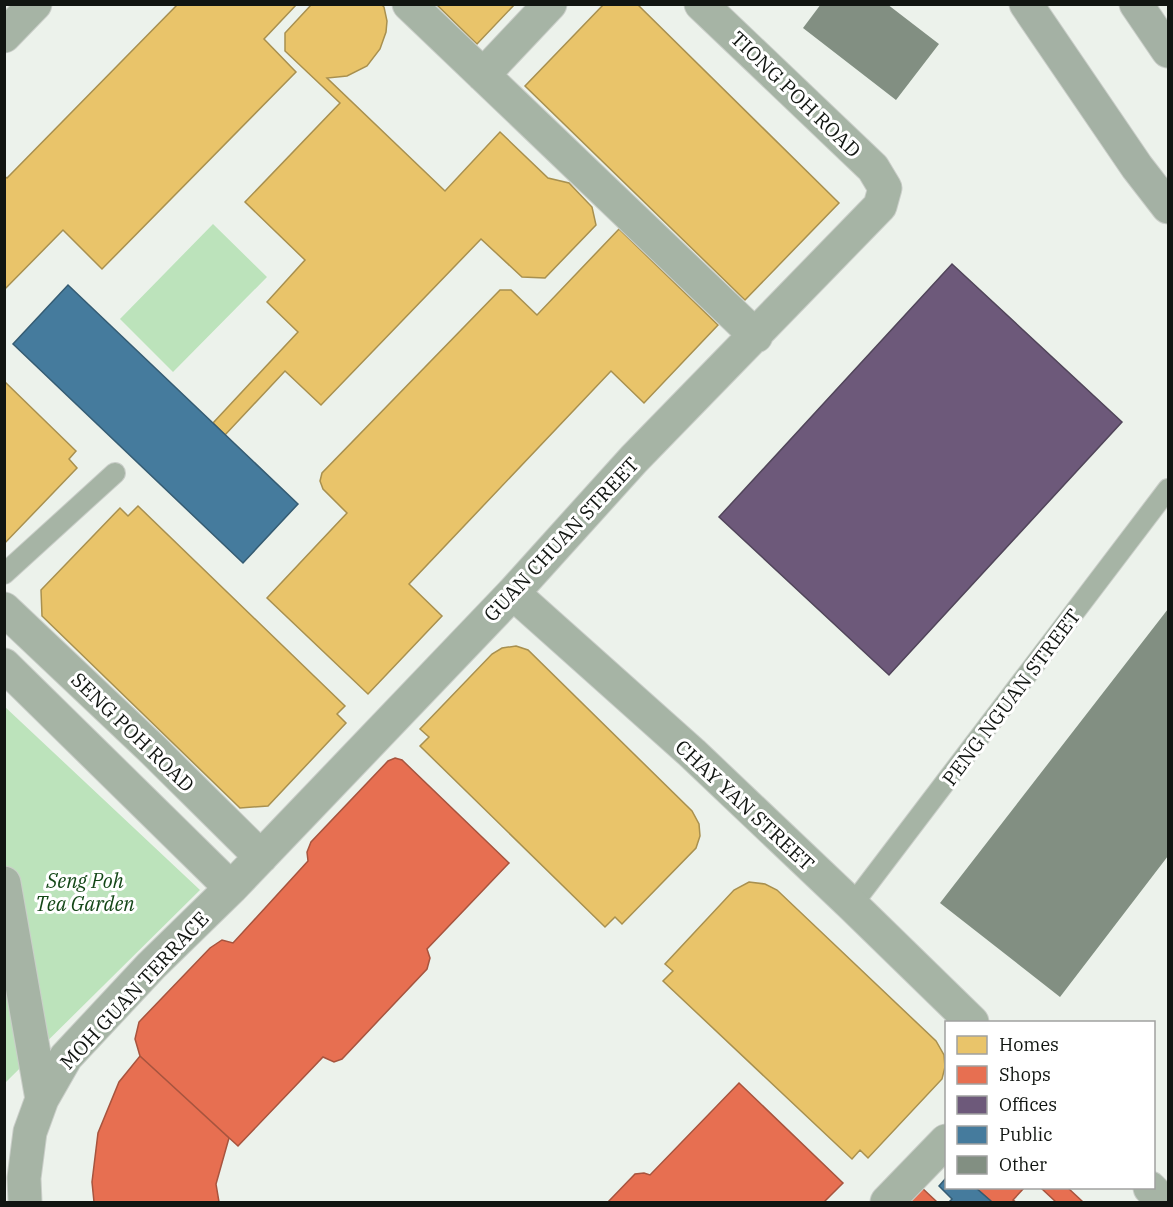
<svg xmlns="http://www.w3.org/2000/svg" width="1173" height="1207" font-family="'IBM Plex Serif',serif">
	<rect width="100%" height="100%" fill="#ecf2eb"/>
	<path fill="#bce3bb" d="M 213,224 L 267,277 L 173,372 L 120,319 Z
		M 4,706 L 200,890 L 5,1083 L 4,1083 Z"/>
	<path fill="#e9c46a" stroke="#a8904f" stroke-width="1.5" d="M 178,4 L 297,4 L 264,39 L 296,72 L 102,269 L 63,230 L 4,290 L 4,176 L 7,178 Z
		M 312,4 L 381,4 L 384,7 L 387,21 L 386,32 L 380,49 L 367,66 L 347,76 L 327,78 L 445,191 L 500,132 L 548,178 L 569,183 L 592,207 L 596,225 L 545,278 L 522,277 L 481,239 L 321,405 L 285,371 L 225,435 L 213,423 L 298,332 L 267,302 L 305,260 L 245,202 L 340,103 L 285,51 L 285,33 Z
		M 436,4 L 515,4 L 477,44 Z
		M 604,4 L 637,4 L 839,203 L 745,300 L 525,86 Z
		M 619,229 L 718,325 L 644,403 L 611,371 L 409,584 L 442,616 L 368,694 L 267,598 L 347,513 L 323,489 L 320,481 L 322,473 L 500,290 L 511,290 L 537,315 Z
		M 4,381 L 76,451 L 69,459 L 77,468 L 4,544 Z
		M 138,506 L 345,706 L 337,714 L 346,723 L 268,806 L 240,808 L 42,616 L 41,590 L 120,508 L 128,516 Z
		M 516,646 L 528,650 L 692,811 L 699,824 L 700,836 L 696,848 L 622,924 L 615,917 L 605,927 L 420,746 L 429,737 L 420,729 L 492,654 L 502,648 Z
		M 749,882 L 765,884 L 777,890 L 936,1041 L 944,1055 L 945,1067 L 942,1079 L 868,1158 L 860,1150 L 852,1159 L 663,981 L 673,971 L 665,964 L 734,890 Z"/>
	<path fill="#e76f51" stroke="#a7543e" stroke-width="1.5" d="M 395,758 L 402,760 L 509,863 L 427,949 L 430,958 L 427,969 L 342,1059 L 334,1062 L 323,1057 L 238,1146 L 140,1056 L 135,1039 L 139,1022 L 210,948 L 222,940 L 233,943 L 308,861 L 307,852 L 311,842 L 388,761 Z
		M 140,1056 L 229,1138 L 216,1184 L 219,1202 L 94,1202 L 92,1182 L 98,1133 L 119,1082 Z
		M 739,1083 L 843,1183 L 824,1202 L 608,1202 L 635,1174 L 644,1173 L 650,1175 Z
		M 921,1187 L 937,1202 L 907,1202 Z
		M 976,1188 L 1024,1188 L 1013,1200 L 1016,1202 L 992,1202 Z
		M 1041,1188 L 1068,1188 L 1083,1202 L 1056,1202 Z"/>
	<path fill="#6d597a" stroke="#51455a" stroke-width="1.5" d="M 952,264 L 1122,422 L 889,675 L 719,517 Z"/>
	<path fill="#457b9d" stroke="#355c73" stroke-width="1.5" d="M 68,285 L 298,504 L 243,563 L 13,344 Z
		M 946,1178 L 946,1188 L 976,1188 L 992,1202 L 949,1202 L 952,1199 L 939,1186 Z"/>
	<path fill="#828f82" d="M 821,4 L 887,4 L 939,44 L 896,100 L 803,28 Z
		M 1168,609 L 1168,856 L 1060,997 L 940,903 Z"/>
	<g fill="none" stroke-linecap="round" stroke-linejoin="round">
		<defs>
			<path id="lane" d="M 4,574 L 115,473
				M 852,905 L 1168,489"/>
			<path id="street" d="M 409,4 L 756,336
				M 4,36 L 35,4
				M 483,75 L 550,4
				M 513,593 L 692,753 L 852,905 L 972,1022
				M 4,609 L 152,749 L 261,857
				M 4,665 L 231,888
				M 4,883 L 42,1099
				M 1150,1188 L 1164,1202
				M 25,1202 L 24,1178 L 30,1132 L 42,1099 L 66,1057 L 151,966 L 231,888 L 513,593 L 634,459 L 880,206 L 885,188 L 873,168 L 701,4
				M 887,1202 L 946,1141"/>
			<path id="highway" d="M 1026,4 L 1137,167 L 1168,207
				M 1136,4 L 1168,51"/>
		</defs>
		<use href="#lane" stroke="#cacec9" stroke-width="22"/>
		<use href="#street" stroke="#cacec9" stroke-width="35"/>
		<use href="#highway" stroke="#cacec9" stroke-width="35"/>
		<use href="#lane" stroke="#a6b4a5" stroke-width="20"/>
		<use href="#street" stroke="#a6b4a5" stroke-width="33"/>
		<use href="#highway" stroke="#a4b1a4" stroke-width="33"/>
	</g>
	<g text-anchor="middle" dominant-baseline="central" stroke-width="6" stroke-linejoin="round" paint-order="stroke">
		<g font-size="20" fill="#111511" stroke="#fff">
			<text transform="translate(796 94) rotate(44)">TIONG POH ROAD</text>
			<text transform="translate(561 539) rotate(-47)">GUAN CHUAN STREET</text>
			<text transform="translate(1011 697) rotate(-53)">PENG NGUAN STREET</text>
			<text transform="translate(133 732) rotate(44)">SENG POH ROAD</text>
			<text transform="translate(745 805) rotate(43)">CHAY YAN STREET</text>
			<text transform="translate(134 990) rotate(-47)">MOH GUAN TERRACE</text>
		</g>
		<g font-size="20" font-style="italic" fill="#144717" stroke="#fff">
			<text x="85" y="880">Seng Poh<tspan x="85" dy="23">Tea Garden</tspan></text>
		</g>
	</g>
	<rect width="1173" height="1207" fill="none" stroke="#111511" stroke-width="12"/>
	<rect x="945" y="1021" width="210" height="168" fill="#ffffff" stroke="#a0a1a0" stroke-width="1.5"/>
	<rect x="957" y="1036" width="30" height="18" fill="#e9c46a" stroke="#a0a1a0" stroke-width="1.5"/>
	<text x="999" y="1051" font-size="18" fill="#111511">Homes</text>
	<rect x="957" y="1066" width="30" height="18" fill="#e76f51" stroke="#a0a1a0" stroke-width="1.5"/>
	<text x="999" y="1081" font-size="18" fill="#111511">Shops</text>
	<rect x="957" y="1096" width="30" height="18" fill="#6d597a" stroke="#a0a1a0" stroke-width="1.5"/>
	<text x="999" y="1111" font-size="18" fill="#111511">Offices</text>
	<rect x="957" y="1126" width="30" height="18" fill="#457b9d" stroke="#a0a1a0" stroke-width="1.5"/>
	<text x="999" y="1141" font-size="18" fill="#111511">Public</text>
	<rect x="957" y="1156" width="30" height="18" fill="#828f82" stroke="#a0a1a0" stroke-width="1.5"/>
	<text x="999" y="1171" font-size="18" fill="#111511">Other</text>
</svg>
